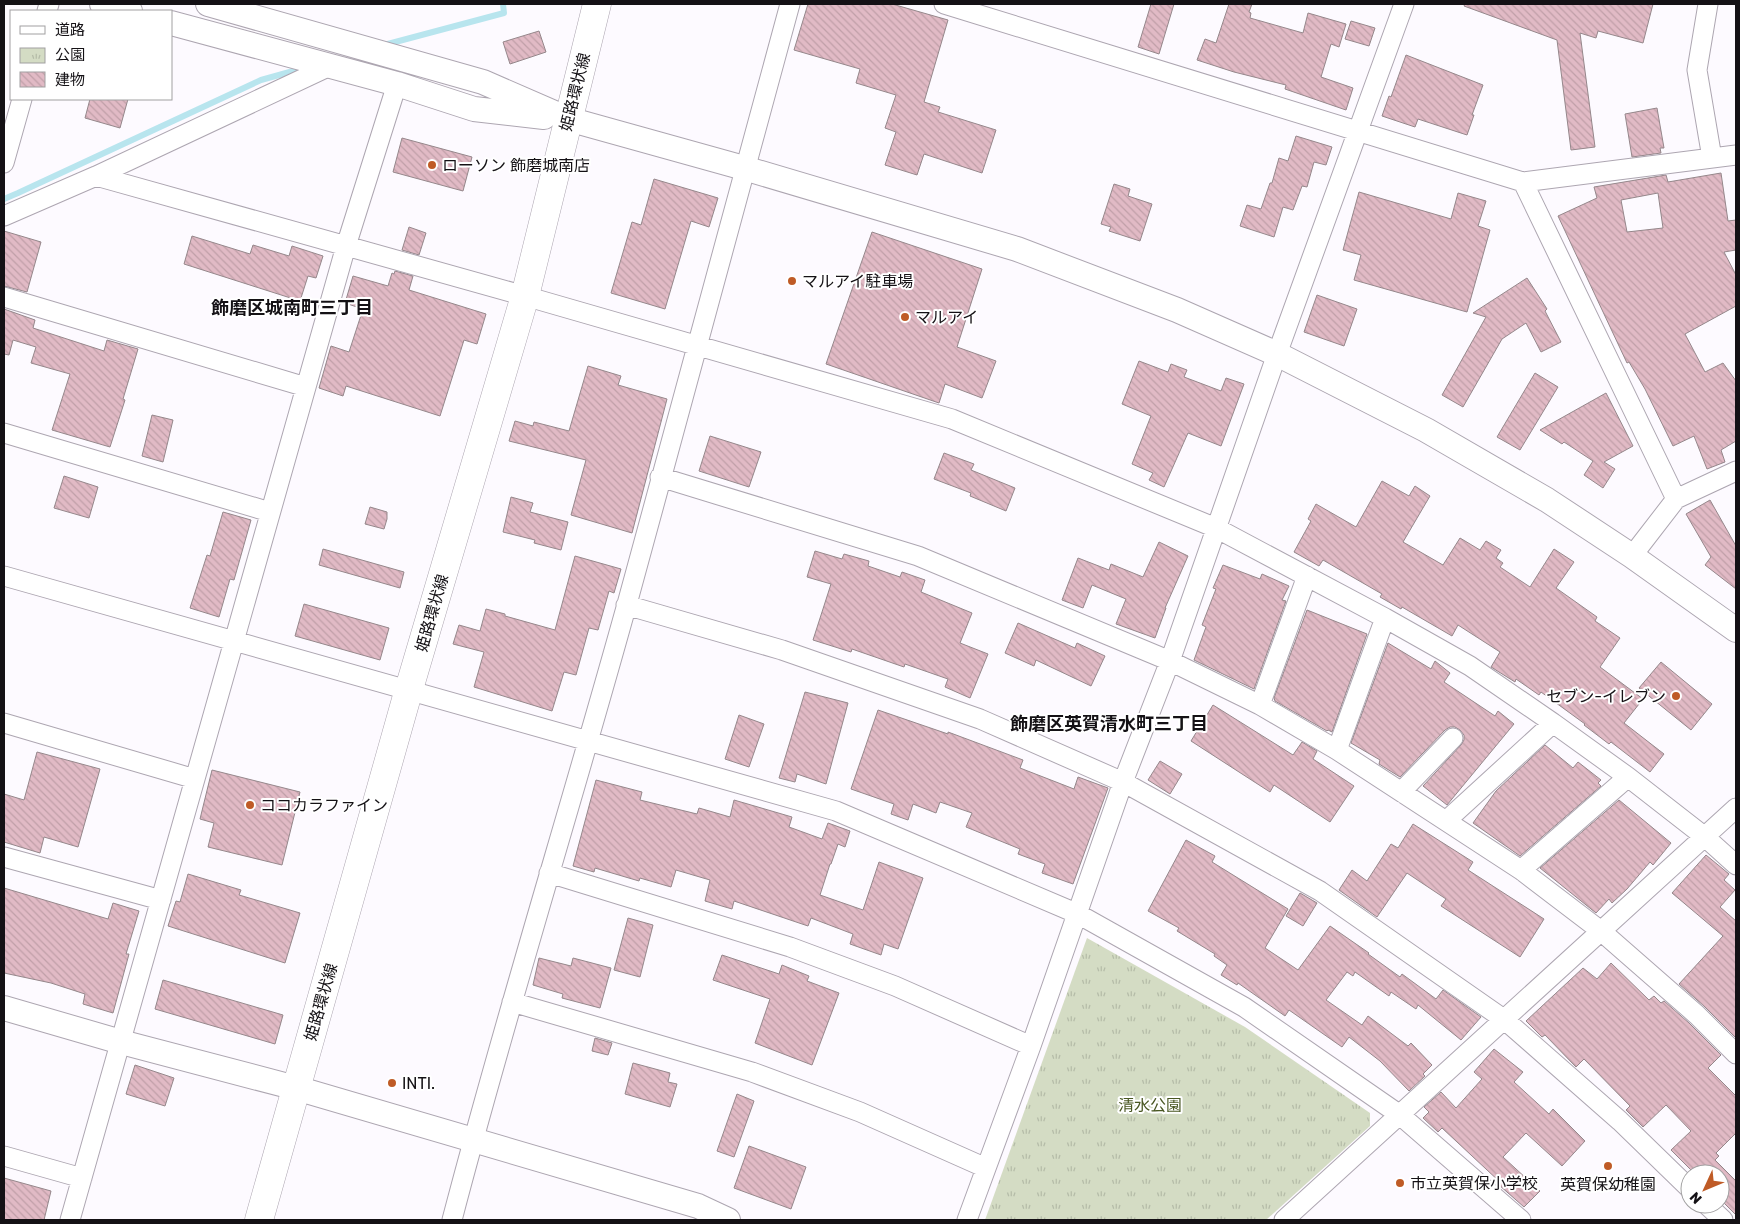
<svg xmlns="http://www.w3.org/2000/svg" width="1740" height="1224" font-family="Rubik,'Noto Sans JP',sans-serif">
	<defs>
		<pattern id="park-tufts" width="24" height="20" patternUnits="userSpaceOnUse" patternTransform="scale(1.25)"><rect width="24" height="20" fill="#d4dcc4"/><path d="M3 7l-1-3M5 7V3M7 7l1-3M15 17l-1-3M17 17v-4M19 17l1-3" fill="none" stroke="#b5bca8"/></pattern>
		<pattern id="building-back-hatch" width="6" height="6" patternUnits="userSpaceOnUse" patternTransform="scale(1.25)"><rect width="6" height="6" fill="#e1bac5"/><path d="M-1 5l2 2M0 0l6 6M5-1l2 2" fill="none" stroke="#c09fa8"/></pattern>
	</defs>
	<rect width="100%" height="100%" fill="#fdfaff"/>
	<path fill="url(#park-tufts)" d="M 1087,938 L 1245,1027 L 1370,1113 L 1370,1126 L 1266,1220 L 985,1220 Z"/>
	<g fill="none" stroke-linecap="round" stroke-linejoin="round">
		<path stroke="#b8e5ee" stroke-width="6" d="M 384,45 L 504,13 L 503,4
			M 4,199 L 18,193 L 261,80 L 304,68"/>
	</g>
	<path fill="url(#building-back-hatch)" stroke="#95878b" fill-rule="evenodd" d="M 808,4 L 892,4 L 948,20 L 924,102 L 940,107 L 938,112 L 996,130 L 982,173 L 924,154 L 917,175 L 885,165 L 896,132 L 885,128 L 896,95 L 856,83 L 860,69 L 794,50 Z
		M 1151,4 L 1174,4 L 1159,54 L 1138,47 Z
		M 1229,4 L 1252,4 L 1249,12 L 1251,13 L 1250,18 L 1303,33 L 1308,13 L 1346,24 L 1339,47 L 1331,44 L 1321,77 L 1353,88 L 1346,110 L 1285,89 L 1286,85 L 1234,72 L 1197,60 L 1205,39 L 1216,43 Z
		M 1465,4 L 1653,4 L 1643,43 L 1598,31 L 1596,38 L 1580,33 L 1595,147 L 1571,150 L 1557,40 L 1464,6 Z
		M 1351,21 L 1375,28 L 1369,46 L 1345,39 Z
		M 539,31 L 546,52 L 510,64 L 503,42 Z
		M 1406,55 L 1483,85 L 1472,115 L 1474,115 L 1467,135 L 1418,119 L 1415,127 L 1382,116 L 1389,96 L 1391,97 Z
		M 90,99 L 128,99 L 120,128 L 85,118 Z
		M 1657,108 L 1664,148 L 1660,148 L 1661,153 L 1632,157 L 1625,114 Z
		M 1296,136 L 1332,147 L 1326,165 L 1314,162 L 1307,187 L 1302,186 L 1293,210 L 1283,207 L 1274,237 L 1240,226 L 1247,205 L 1261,209 L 1270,183 L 1272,183 L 1279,158 L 1288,161 Z
		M 402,138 L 472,157 L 463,191 L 393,172 Z
		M 1721,173 L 1728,221 L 1736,220 L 1736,250 L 1724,252 L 1736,275 L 1736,306 L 1685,334 L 1705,372 L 1723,363 L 1736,381 L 1736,441 L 1721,450 L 1725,462 L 1707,469 L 1694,436 L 1673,446 L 1645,389 L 1629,362 L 1627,363 L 1558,216 L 1597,198 L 1594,187 L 1666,175 L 1668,182 ZM 1658,193 L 1663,228 L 1627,232 L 1621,200 Z
		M 654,179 L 718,198 L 709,227 L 691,221 L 665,309 L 611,293 L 632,222 L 641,225 Z
		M 1114,184 L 1130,189 L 1128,196 L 1152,204 L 1140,241 L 1109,231 L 1111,227 L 1101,224 Z
		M 1359,192 L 1451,219 L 1458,193 L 1486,201 L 1478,226 L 1490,230 L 1467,312 L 1354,280 L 1361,255 L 1343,250 Z
		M 409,227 L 426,233 L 419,255 L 402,250 Z
		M 4,231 L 41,242 L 27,292 L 4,286 Z
		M 872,232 L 982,269 L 957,347 L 996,361 L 982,398 L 945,384 L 939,403 L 826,364 Z
		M 192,236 L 250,254 L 253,245 L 289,256 L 292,246 L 323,256 L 316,278 L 308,276 L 300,301 L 184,264 Z
		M 395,271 L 413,276 L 409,290 L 486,314 L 477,344 L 464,340 L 440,416 L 346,386 L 343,396 L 319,388 L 331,346 L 349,352 L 363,309 L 345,303 L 353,276 L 388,286 L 392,273 L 394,274 Z
		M 1527,278 L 1547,309 L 1545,311 L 1561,342 L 1541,352 L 1526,323 L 1502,339 L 1463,407 L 1442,395 L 1486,317 L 1473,313 Z
		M 1317,295 L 1357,309 L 1344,346 L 1304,332 Z
		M 4,309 L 35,320 L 33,328 L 104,351 L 107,340 L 138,349 L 123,399 L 125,400 L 110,447 L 52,430 L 70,374 L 31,363 L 36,347 L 13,340 L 9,355 L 4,354 Z
		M 1139,361 L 1168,372 L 1171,364 L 1187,370 L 1184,377 L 1221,391 L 1226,378 L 1244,384 L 1221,446 L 1188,433 L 1164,487 L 1149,480 L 1153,473 L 1132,464 L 1151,416 L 1122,404 Z
		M 588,366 L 621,376 L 618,385 L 667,399 L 632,533 L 571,515 L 586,460 L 509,441 L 515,421 L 533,426 L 534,422 L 569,431 Z
		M 1535,373 L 1558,387 L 1520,450 L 1497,437 Z
		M 1606,393 L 1633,446 L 1604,462 L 1615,469 L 1603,488 L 1584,475 L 1593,461 L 1564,442 L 1562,444 L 1540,430 Z
		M 152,415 L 173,420 L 163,462 L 142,456 Z
		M 710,436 L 761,452 L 749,487 L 699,471 Z
		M 944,453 L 974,464 L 971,470 L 1015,488 L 1006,511 L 970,496 L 971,493 L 934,479 Z
		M 64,476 L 98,487 L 89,518 L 54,508 Z
		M 1382,481 L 1409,496 L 1415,486 L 1430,496 L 1403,542 L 1443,565 L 1460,538 L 1480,550 L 1486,541 L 1501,550 L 1496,558 L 1503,563 L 1500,567 L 1530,587 L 1554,549 L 1574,562 L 1556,588 L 1597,617 L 1595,621 L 1620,638 L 1600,667 L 1643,699 L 1624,723 L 1664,754 L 1650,772 L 1611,742 L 1609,744 L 1584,725 L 1585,724 L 1541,692 L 1539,695 L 1516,679 L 1515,682 L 1491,667 L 1500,652 L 1458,625 L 1452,636 L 1402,607 L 1401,609 L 1380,597 L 1382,594 L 1323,560 L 1319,566 L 1294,552 L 1311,521 L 1308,519 L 1316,504 L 1356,527 Z
		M 511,497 L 533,503 L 530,512 L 568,522 L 561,550 L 534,543 L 535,540 L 503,532 Z
		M 1710,500 L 1736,546 L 1736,589 L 1705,565 L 1711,557 L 1686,514 Z
		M 370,507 L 387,512 L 387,519 L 384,529 L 365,524 Z
		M 223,512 L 251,520 L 234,580 L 230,579 L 219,617 L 190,608 L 207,555 L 210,556 Z
		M 1159,542 L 1188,556 L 1165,608 L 1166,608 L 1155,638 L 1116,624 L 1126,599 L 1092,585 L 1083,608 L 1062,600 L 1078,558 L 1109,570 L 1111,564 L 1143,577 Z
		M 323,549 L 404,572 L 400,588 L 319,565 Z
		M 815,551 L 842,559 L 844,554 L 869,561 L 868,566 L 900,577 L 902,572 L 925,580 L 921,592 L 972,613 L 960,643 L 988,654 L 970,698 L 945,687 L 948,679 L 905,664 L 904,667 L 852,649 L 851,652 L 813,640 L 831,584 L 807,577 Z
		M 575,556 L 621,569 L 614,593 L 609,591 L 598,630 L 589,628 L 576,675 L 564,672 L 552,711 L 474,687 L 484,652 L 453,644 L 459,625 L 480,631 L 486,609 L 505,614 L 505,616 L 555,630 Z
		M 1223,565 L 1260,579 L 1262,574 L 1289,586 L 1282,600 L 1286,601 L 1254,689 L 1194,660 L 1206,627 L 1202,625 L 1216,589 L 1213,588 Z
		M 304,604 L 389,628 L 380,660 L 295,636 Z
		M 1307,610 L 1367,634 L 1332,732 L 1328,730 L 1327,731 L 1275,701 L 1274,698 Z
		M 1018,623 L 1075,648 L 1077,643 L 1105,656 L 1091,686 L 1036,660 L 1034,666 L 1005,653 Z
		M 1388,643 L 1431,669 L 1435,661 L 1450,673 L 1444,682 L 1495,716 L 1498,711 L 1514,724 L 1447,805 L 1423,786 L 1461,745 L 1464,740 L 1464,735 L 1460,730 L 1455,727 L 1450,727 L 1445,730 L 1400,777 L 1379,764 L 1380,760 L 1351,743 Z
		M 1661,662 L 1712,704 L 1691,730 L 1639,688 Z
		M 805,692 L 848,703 L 826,784 L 797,774 L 795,782 L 779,778 Z
		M 1213,705 L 1293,755 L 1302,742 L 1317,751 L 1313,759 L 1354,786 L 1330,822 L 1274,785 L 1270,792 L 1191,741 Z
		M 878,710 L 948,734 L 948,732 L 1023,760 L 1020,768 L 1074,789 L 1078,777 L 1108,788 L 1073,884 L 1042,873 L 1045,864 L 1018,854 L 1020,849 L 966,827 L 972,813 L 940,802 L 936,813 L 913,804 L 908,820 L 891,814 L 894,804 L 851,789 Z
		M 739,715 L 764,724 L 749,767 L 725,759 Z
		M 1545,745 L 1573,768 L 1578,762 L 1601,780 L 1598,783 L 1601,786 L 1520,856 L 1473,823 L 1496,791 Z
		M 37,752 L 100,769 L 78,847 L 44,837 L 40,853 L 4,842 L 4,794 L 24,800 Z
		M 1160,761 L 1182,774 L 1170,794 L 1148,780 Z
		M 212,770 L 300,792 L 282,865 L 208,847 L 214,823 L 200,819 Z
		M 596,780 L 642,792 L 640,800 L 697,814 L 699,808 L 730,817 L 734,800 L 792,817 L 789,827 L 822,839 L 828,823 L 850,831 L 845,847 L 838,844 L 831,864 L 830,864 L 820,895 L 863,910 L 879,862 L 923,878 L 898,949 L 884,944 L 881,955 L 850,944 L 853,934 L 811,918 L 808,926 L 734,901 L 732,909 L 705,901 L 710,880 L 676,870 L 671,887 L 640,878 L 639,881 L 595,868 L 594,872 L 573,866 Z
		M 1619,800 L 1671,843 L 1653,865 L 1650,862 L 1627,889 L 1612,903 L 1609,899 L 1596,913 L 1540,868 Z
		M 1413,824 L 1473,862 L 1468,870 L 1544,919 L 1520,957 L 1441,906 L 1446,899 L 1407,873 L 1377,917 L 1339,890 L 1352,870 L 1367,881 L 1391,844 L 1398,848 Z
		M 1186,840 L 1215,856 L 1212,862 L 1288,909 L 1265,948 L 1298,970 L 1330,926 L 1369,953 L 1368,954 L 1400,977 L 1402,974 L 1436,999 L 1443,990 L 1481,1017 L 1461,1040 L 1418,1005 L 1416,1009 L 1391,992 L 1389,996 L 1355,972 L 1353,976 L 1347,972 L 1326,1000 L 1362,1025 L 1368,1016 L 1408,1046 L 1411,1043 L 1432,1065 L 1423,1074 L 1425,1076 L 1409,1091 L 1380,1061 L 1349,1037 L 1342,1047 L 1289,1010 L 1285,1016 L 1238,983 L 1237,985 L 1221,975 L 1227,965 L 1214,956 L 1215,954 L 1177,931 L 1179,928 L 1148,911 Z
		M 1706,855 L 1729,874 L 1724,880 L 1735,890 L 1720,907 L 1736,921 L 1736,1038 L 1705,1007 L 1679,984 L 1723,936 L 1672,893 Z
		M 188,874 L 241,890 L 239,895 L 300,913 L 285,963 L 168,926 L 176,901 L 180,902 Z
		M 4,888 L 108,919 L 113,903 L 139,911 L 126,954 L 129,954 L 113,1013 L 83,1004 L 85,994 L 51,983 L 4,973 Z
		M 1300,893 L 1317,903 L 1303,926 L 1286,916 Z
		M 628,918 L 653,925 L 640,977 L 614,970 Z
		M 722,955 L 779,974 L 782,965 L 809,976 L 807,981 L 839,993 L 812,1065 L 755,1043 L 770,999 L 713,980 Z
		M 539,958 L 571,966 L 573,958 L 611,968 L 600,1008 L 562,998 L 563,994 L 533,985 Z
		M 1611,963 L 1649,1000 L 1654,996 L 1661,1003 L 1664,1001 L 1689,1023 L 1721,1055 L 1708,1068 L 1736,1096 L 1736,1133 L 1716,1153 L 1719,1156 L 1715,1160 L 1736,1181 L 1736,1215 L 1720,1199 L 1720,1174 L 1695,1174 L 1671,1150 L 1691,1131 L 1666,1105 L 1643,1127 L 1626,1110 L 1630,1106 L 1584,1059 L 1576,1067 L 1545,1035 L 1542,1037 L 1526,1021 L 1583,968 L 1597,979 Z
		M 163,980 L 283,1015 L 275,1044 L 155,1009 Z
		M 595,1038 L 612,1043 L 608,1055 L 592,1051 Z
		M 1494,1049 L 1523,1072 L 1514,1082 L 1549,1114 L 1553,1109 L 1585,1141 L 1562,1166 L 1526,1133 L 1503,1157 L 1540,1191 L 1524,1207 L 1499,1185 L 1501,1183 L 1442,1128 L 1438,1132 L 1423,1118 L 1429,1112 L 1424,1107 L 1441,1092 L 1456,1108 L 1482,1079 L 1474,1072 Z
		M 633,1063 L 670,1073 L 668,1082 L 677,1084 L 670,1107 L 625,1094 Z
		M 135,1065 L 174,1078 L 165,1106 L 126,1094 Z
		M 737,1094 L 754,1101 L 734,1157 L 717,1151 Z
		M 749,1146 L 806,1167 L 791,1209 L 734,1188 Z
		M 4,1178 L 51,1191 L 44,1220 L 4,1220 Z"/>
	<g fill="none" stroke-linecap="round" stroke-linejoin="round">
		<defs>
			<path id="minor" d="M 944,4 L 1523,182 L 1676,499
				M 1708,4 L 1697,70 L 1712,158
				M 47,11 L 49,4
				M 4,163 L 22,99
				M 96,176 L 525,296 L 952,419 L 1216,528 L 1385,618 L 1470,666 L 1553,723 L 1628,777 L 1705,837 L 1736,865
				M 1523,182 L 1736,155
				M 4,216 L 96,176 L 330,66
				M 4,297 L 306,387
				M 4,433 L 270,512
				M 660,477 L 918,556 L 1170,661 L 1260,705 L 1337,750 L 1521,870 L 1601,931 L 1697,1015 L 1736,1054
				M 1632,556 L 1676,499 L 1736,471
				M 4,576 L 836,811 L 1078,914 L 1244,1007 L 1400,1115 L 1521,1220
				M 626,605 L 782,650 L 980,719 L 1123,782 L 1320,891 L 1505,1020 L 1620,1121 L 1690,1189
				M 1260,705 L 1307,576
				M 4,723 L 195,779
				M 1337,750 L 1385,618
				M 1401,792 L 1453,738
				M 1447,820 L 1553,723
				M 4,857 L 161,900
				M 1521,870 L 1628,777
				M 549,873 L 790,947 L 895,986 L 1031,1046
				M 512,1002 L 752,1072 L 860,1112 L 986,1168
				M 4,1156 L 82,1178
				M 1706,1204 L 1723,1220
				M 70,1220 L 346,246 L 397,84
				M 452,1220 C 506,1013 570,810 627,604 C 682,404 734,203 790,4
				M 967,1220 L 1031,1046 L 1123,782 L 1170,661 L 1277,354 L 1404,4
				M 1284,1220 L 1736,808"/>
			<path id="tertiary" d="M 102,4 L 130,11
				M 208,4 L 483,82 L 568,119 L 744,168 L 1017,249 L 1177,310 L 1277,354 L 1426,430 L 1547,500 L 1632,556 L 1736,630
				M 171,23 L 397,84 L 474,109 L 544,117
				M 4,1008 L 121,1042 L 296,1088 L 698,1206 L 728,1220"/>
			<path id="secondary" d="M 259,1220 L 409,689 L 525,296 L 597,4"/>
		</defs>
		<use href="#minor" stroke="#ada6b1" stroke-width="21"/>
		<use href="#tertiary" stroke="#ada6b1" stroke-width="26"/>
		<use href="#secondary" stroke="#ada6b1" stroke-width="29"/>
		<use href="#minor" stroke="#fff" stroke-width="19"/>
		<use href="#tertiary" stroke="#fff" stroke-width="24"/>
		<use href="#secondary" stroke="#fff" stroke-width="28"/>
	</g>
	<g fill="#bf5b26" stroke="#fff" stroke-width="2">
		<circle cx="432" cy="165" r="5"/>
		<circle cx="792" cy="281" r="5"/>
		<circle cx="905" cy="317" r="5"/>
		<circle cx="1676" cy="696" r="5"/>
		<circle cx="250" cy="805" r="5"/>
		<circle cx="392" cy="1083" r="5"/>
		<circle cx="1608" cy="1166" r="5"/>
		<circle cx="1400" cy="1183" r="5"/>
	</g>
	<g text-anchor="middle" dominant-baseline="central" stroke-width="4" stroke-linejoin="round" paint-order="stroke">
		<g font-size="16" fill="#141115" stroke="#fff">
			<text transform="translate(575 92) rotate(-76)">姫路環状線</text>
			<text transform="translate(432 613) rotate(-74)">姫路環状線</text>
			<text transform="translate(321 1002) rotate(-74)">姫路環状線</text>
		</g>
		<g font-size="16" fill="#141115" stroke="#fff" text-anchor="start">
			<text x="442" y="165">ローソン 飾磨城南店</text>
			<text x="802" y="281">マルアイ駐車場</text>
			<text x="915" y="317">マルアイ</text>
			<text x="1666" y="696" text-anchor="end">セブン-イレブン</text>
			<text x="260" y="805">ココカラファイン</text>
			<text x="402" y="1083">INTI.</text>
			<text x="1410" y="1183">市立英賀保小学校</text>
			<text x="1608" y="1184" text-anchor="middle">英賀保幼稚園</text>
		</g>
		<g font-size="16" fill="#495722" stroke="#fff">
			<text x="1150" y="1105">清水公園</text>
		</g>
		<g font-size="18" font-weight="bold" fill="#141115" stroke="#fff">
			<text x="292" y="308">飾磨区城南町三丁目</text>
			<text x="1109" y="724">飾磨区英賀清水町三丁目</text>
		</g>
	</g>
	<rect width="1740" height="1224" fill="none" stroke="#141115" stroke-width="10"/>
	<rect x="10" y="10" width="162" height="90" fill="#ffffff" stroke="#a1a0a1"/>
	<rect x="20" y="26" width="25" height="8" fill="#ffffff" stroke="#a1a0a1"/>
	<text x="55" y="35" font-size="15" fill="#141115">道路</text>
	<rect x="20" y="48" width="25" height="15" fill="url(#park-tufts)" stroke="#a1a0a1"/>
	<text x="55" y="60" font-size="15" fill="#141115">公園</text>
	<rect x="20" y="72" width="25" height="15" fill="url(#building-back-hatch)" stroke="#a1a0a1"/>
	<text x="55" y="85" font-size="15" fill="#141115">建物</text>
	<g transform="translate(1705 1189) rotate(226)"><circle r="24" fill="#ffffff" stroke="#a1a0a1"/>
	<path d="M0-4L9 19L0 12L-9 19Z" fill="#bf5b26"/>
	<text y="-8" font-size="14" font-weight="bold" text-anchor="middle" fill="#141115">N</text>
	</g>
</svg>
